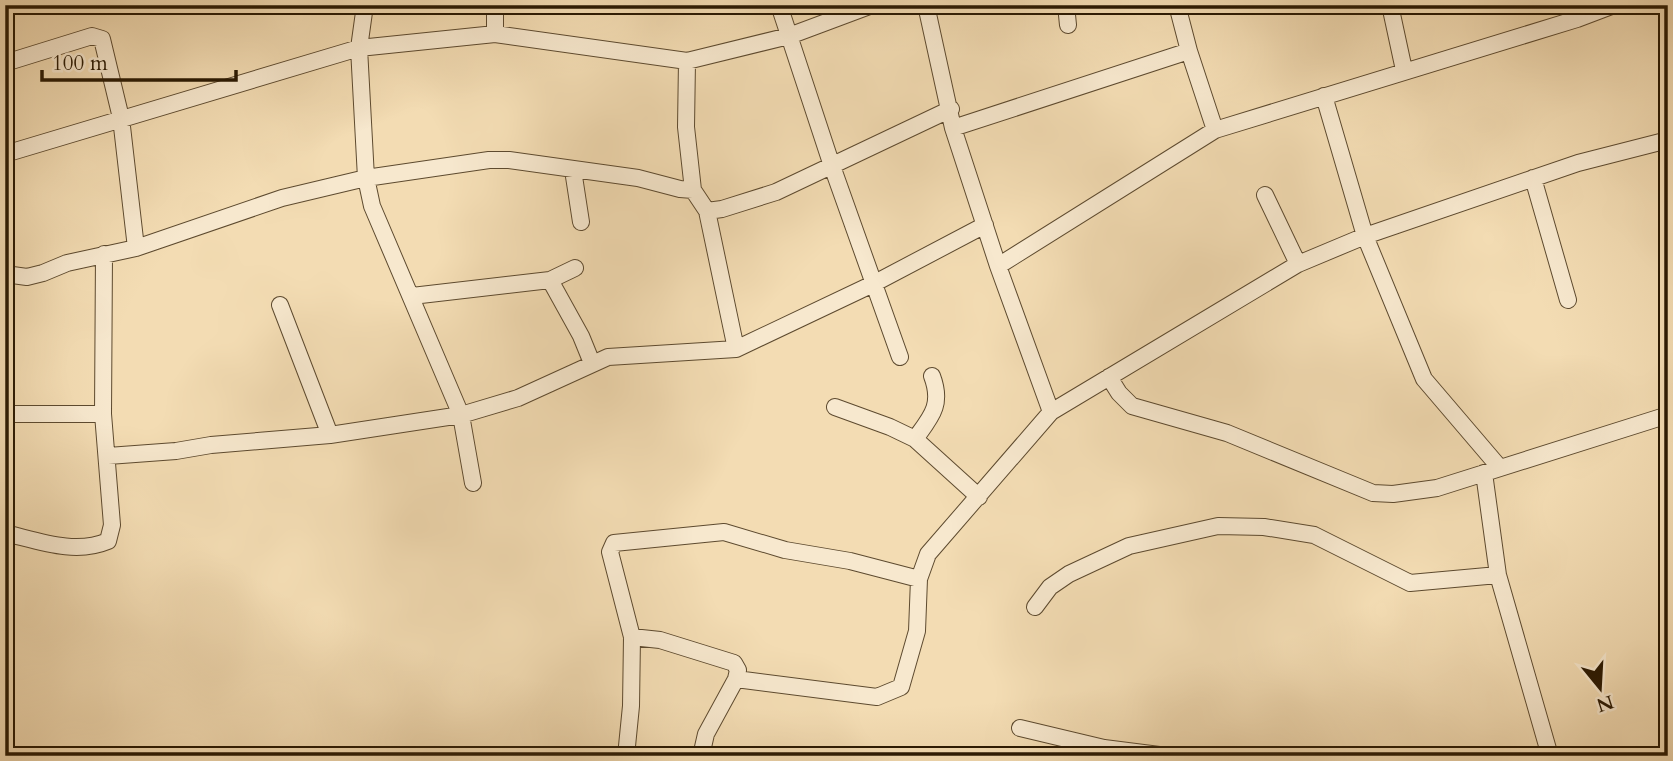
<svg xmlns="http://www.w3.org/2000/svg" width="1673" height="761" font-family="Cardo,serif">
	<rect width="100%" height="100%" fill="#f3dcb3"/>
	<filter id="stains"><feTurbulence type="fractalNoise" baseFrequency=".00286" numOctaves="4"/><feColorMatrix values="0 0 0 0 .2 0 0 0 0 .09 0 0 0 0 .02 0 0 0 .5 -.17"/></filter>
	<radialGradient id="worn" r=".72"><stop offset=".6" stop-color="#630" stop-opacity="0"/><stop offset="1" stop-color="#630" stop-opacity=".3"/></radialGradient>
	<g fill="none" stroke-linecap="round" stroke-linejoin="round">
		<defs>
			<path id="minor" d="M 365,5 L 359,48 L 366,178 L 372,206 L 461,415 L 473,483
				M 779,5 L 832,166 L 900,357
				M 926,5 L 953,128 L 998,266 L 1051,412
				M 1066,5 L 1068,25
				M 1177,5 L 1189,51 L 1215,130
				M 1390,5 L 1404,70
				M 495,34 L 495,5
				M 687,61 L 686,127 L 693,190 L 707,211 L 736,349
				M 5,63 L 92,36 L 102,39 L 121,118 L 136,248
				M 1324,96 L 1365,236 L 1424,379 L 1500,468
				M 953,128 L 1189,51
				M 5,154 L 359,48 L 495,34 L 687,61 L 789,36 L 872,5
				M 573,170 L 581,222
				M 1533,178 L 1568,300
				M 1265,195 L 1298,264
				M 707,211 L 722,209 L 776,192 L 951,109
				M 998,266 L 1215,130 L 1577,19 L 1614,5
				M 5,274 L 27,277 L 43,273 L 67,263 L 136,248 L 282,198 L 366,178 L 489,160 L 509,160 L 638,178 L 680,189 L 693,190
				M 550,280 L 581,336 L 592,363
				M 412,296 L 550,280 L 575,268
				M 280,305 L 330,435
				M 1109,377 L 1119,393 L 1132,406 L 1227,433 L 1373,493 L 1393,494 L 1437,488 L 1668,415
				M 835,407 L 890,427 L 915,439 L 979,497
				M 5,414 L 103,414
				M 915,439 C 931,417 943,405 932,376
				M 108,456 L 176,451 L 211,445 L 330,435 L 461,415 L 518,398 L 608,357 L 736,349 L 873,284 L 985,225
				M 1484,473 L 1498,575 L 1550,756
				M 5,533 C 39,541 75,555 108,541 L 112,525 L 103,414 L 104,254
				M 1035,607 L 1050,587 L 1069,574 L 1129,546 L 1218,526 L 1264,527 L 1314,535 L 1410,583 L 1498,575
				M 632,637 L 660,640 L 734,663 L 738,670 L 736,679 L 706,734 L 701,756
				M 736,679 L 877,697 L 901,687 L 917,631 L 919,579 L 928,554 L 1051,412 L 1298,264 L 1365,236 L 1578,163 L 1668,140
				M 1020,728 L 1104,748 L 1167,756
				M 626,756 L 631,706 L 632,637 L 610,552 L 614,543 L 724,532 L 785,550 L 850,561 L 919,579"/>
		</defs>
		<use href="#minor" stroke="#5d4a2f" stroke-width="18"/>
		<use href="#minor" stroke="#f7e8ce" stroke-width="16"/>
	</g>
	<rect width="1673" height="761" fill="none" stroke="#f3dcb3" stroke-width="28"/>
	<rect x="7" y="7" width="1659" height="747" fill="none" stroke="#2b1a03" stroke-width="3.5"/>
	<rect x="14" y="14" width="1645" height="733" fill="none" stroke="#2b1a03" stroke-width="2"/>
	<g transform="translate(1600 688) rotate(162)" stroke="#f7e8ce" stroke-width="5" paint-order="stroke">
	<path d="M0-5L12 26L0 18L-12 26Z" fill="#2b1a03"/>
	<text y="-10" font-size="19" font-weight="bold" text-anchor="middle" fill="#2b1a03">N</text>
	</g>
	<path d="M42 70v10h194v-10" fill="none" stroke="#2b1a03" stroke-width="3.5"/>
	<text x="52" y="70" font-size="21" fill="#2b1a03" stroke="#f7e8ce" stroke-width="5" paint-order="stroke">100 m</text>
	<rect width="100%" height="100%" filter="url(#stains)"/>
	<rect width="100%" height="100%" fill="url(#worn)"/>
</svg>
